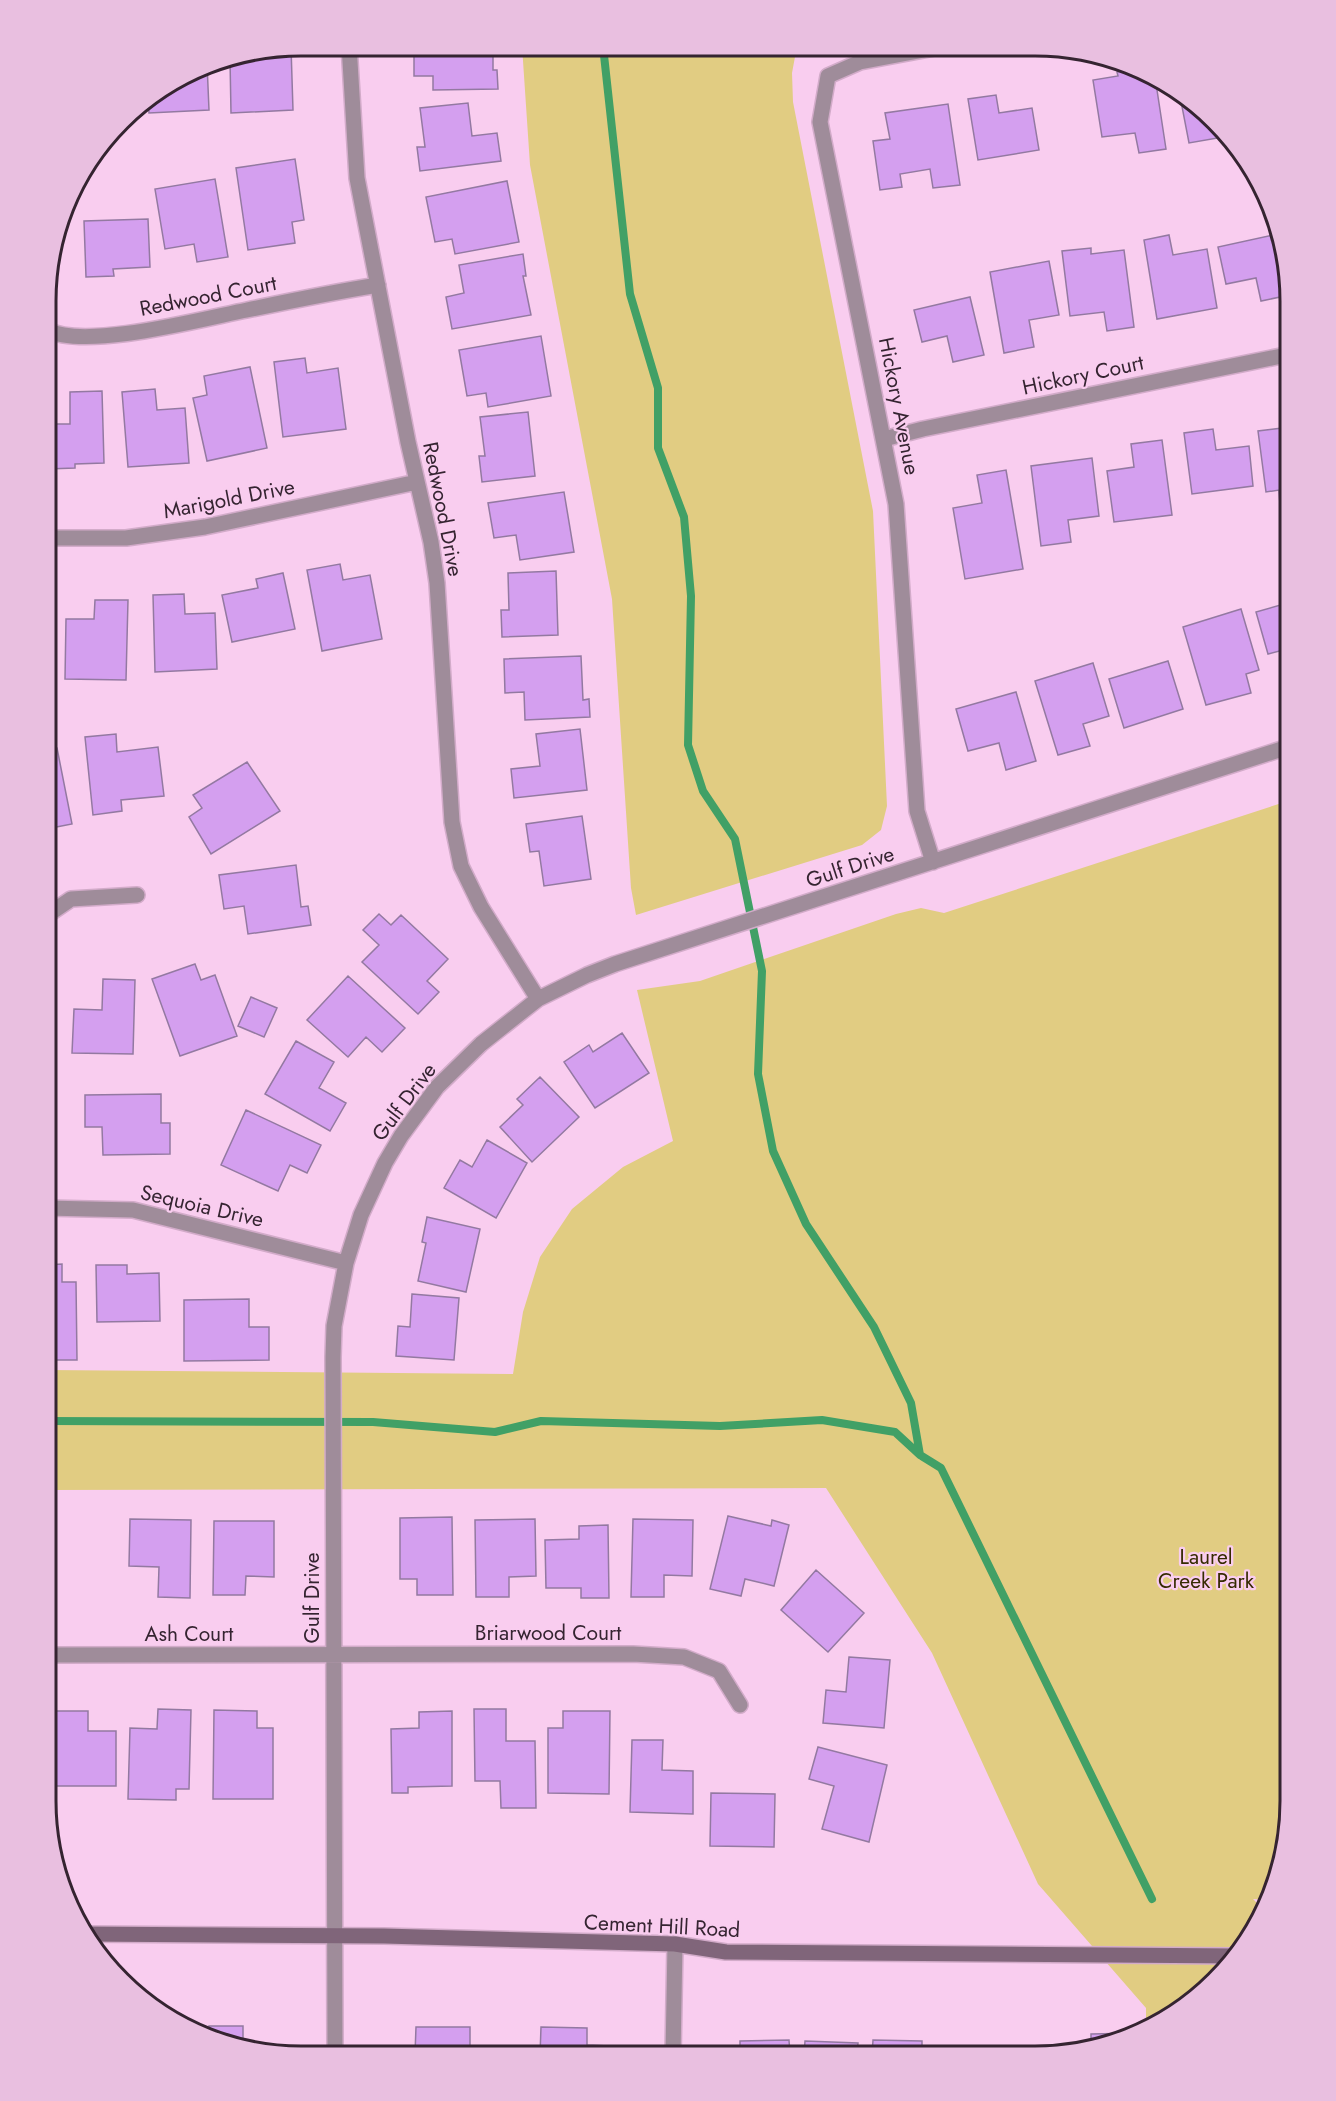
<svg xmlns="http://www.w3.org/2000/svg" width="1336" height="2101" font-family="Jost,sans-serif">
	<rect width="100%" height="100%" fill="#f9cdef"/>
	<path fill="#e1cc82" d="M 522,46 L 797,46 L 792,73 L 793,102 L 873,511 L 887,806 L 881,830 L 862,845 L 636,915 L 631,888 L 612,599 L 530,165 Z
		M 1291,800 L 1290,1818 L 1277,1883 L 1269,1900 L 1253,1899 L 1264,1910 L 1248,1943 L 1204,1993 L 1146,2029 L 1146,2008 L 1038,1884 L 932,1653 L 826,1488 L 45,1490 L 46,1370 L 513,1374 L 523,1312 L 540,1257 L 572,1209 L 623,1167 L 673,1141 L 637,990 L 700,981 L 896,914 L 921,908 L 944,913 Z"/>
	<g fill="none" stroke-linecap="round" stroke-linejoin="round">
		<path stroke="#41a066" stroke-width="8" d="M 603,46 L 630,294 L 658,388 L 658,448 L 684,517 L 691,596 L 688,745 L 703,791 L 735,839 L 762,971 L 758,1074 L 773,1151 L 806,1224 L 874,1327 L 911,1403 L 920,1455 L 941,1468 L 1152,1899
			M 46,1421 L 373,1422 L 495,1432 L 541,1421 L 720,1426 L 822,1420 L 895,1432 L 920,1455"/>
	</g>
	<path fill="#d49fef" stroke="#9379a1" stroke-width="1.5" d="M 414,45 L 493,46 L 493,70 L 497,70 L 498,89 L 433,90 L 433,76 L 414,76 Z
		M 291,47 L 293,110 L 231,113 L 230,59 Z
		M 207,63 L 209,110 L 149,113 L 148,98 Z
		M 1140,68 L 1155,77 L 1166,149 L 1139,153 L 1135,133 L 1102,137 L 1093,80 L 1118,76 L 1117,72 Z
		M 1179,91 L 1191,98 L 1229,136 L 1189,143 Z
		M 996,95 L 999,113 L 1032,108 L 1039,150 L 978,160 L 968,99 Z
		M 468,103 L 472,136 L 497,133 L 501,161 L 420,171 L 417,147 L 425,147 L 420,108 Z
		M 948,104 L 960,185 L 933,188 L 930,169 L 900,174 L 902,187 L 880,190 L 873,141 L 890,139 L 885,113 Z
		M 295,159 L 304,220 L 292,222 L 295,243 L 248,250 L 236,168 Z
		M 215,179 L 228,257 L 197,262 L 194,244 L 165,249 L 155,189 Z
		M 507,181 L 519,242 L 455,254 L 452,239 L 435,242 L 426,197 Z
		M 148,219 L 150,267 L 113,269 L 114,276 L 86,277 L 84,221 Z
		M 1278,234 L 1290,295 L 1261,301 L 1256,278 L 1226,284 L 1218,247 Z
		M 1169,235 L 1173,255 L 1207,249 L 1217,308 L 1157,319 L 1144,240 Z
		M 1091,248 L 1091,254 L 1124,250 L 1134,327 L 1107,331 L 1104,312 L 1070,316 L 1062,251 Z
		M 523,254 L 526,276 L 523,276 L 531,315 L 452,329 L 446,297 L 464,293 L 459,265 Z
		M 1049,261 L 1059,315 L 1029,320 L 1034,347 L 1004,353 L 990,272 Z
		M 970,297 L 984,355 L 953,362 L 947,336 L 922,342 L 914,310 Z
		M 541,336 L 551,396 L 488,407 L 486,393 L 467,396 L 459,350 Z
		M 305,358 L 307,373 L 338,368 L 346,429 L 283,437 L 274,362 Z
		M 250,367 L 267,448 L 207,461 L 193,398 L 207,395 L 204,376 Z
		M 155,389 L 157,410 L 185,408 L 189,463 L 128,467 L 122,392 Z
		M 102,391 L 104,463 L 75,464 L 75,468 L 47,469 L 47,424 L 70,424 L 70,392 Z
		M 528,412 L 535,476 L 482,482 L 479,456 L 485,456 L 480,417 Z
		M 1291,420 L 1291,503 L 1280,505 L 1279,490 L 1266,492 L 1258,431 L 1282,428 L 1281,421 Z
		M 1213,429 L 1216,450 L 1249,446 L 1253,486 L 1192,494 L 1184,433 Z
		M 1162,440 L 1172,515 L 1114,522 L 1107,471 L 1134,467 L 1131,444 Z
		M 1092,458 L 1099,516 L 1068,520 L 1071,542 L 1041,546 L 1031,466 Z
		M 1006,470 L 1023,569 L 965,579 L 953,508 L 982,503 L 977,475 Z
		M 564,492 L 574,552 L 520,560 L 516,535 L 494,538 L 488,503 Z
		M 340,564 L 343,580 L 370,575 L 382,639 L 322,651 L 307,570 Z
		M 556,571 L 558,635 L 502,637 L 501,610 L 509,610 L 508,573 Z
		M 283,573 L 295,629 L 232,642 L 222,595 L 258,588 L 256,579 Z
		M 184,594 L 185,614 L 215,613 L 217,669 L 155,672 L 153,595 Z
		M 95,600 L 128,600 L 126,680 L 65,679 L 66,619 L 94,619 Z
		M 1291,602 L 1291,648 L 1268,654 L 1256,612 Z
		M 1241,609 L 1259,670 L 1246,674 L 1251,693 L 1206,705 L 1183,627 Z
		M 47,617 L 54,618 L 52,681 L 47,681 Z
		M 581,656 L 583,700 L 589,699 L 590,717 L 525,720 L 524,692 L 505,693 L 504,659 Z
		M 1168,661 L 1183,709 L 1124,728 L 1109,679 Z
		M 1093,663 L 1109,716 L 1083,724 L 1090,746 L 1058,755 L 1035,681 Z
		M 1016,692 L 1036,761 L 1006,770 L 999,743 L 968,751 L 956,709 Z
		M 580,729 L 587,790 L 514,798 L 511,769 L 540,766 L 536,734 Z
		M 116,734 L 117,752 L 158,747 L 164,796 L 121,800 L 122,811 L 93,815 L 85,737 Z
		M 57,748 L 72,824 L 46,829 L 46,750 Z
		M 247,762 L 280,811 L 211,854 L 189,817 L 202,808 L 193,795 Z
		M 582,816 L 591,879 L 544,886 L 539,851 L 530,852 L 526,824 Z
		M 296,865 L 301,907 L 308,906 L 311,925 L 248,934 L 244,906 L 224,909 L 219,875 Z
		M 379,914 L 391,925 L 401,915 L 448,959 L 427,981 L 439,992 L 418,1014 L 362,962 L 379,945 L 363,930 Z
		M 195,964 L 201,980 L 215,975 L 237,1036 L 180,1056 L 152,979 Z
		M 348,976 L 405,1028 L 382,1052 L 366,1037 L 348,1057 L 307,1020 Z
		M 103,979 L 135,980 L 133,1054 L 72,1053 L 74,1009 L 102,1010 Z
		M 251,997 L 277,1008 L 264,1037 L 238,1026 Z
		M 622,1033 L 649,1073 L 595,1108 L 564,1062 L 589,1045 L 593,1052 Z
		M 296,1041 L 334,1062 L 319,1088 L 346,1103 L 330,1131 L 265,1094 Z
		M 540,1077 L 579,1117 L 532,1162 L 500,1127 L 523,1105 L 517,1099 Z
		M 161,1094 L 161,1123 L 170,1123 L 170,1154 L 103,1155 L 102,1127 L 85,1127 L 85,1095 Z
		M 246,1110 L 321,1145 L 307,1173 L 290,1165 L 278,1191 L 221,1165 Z
		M 487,1140 L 527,1163 L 496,1218 L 444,1188 L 460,1160 L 472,1167 Z
		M 427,1217 L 480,1229 L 466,1292 L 418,1281 L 426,1243 L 422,1242 Z
		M 62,1264 L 62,1282 L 76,1282 L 77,1360 L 46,1360 L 46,1265 Z
		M 96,1265 L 127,1265 L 127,1274 L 159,1273 L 160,1321 L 97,1322 Z
		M 412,1294 L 459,1298 L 454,1360 L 396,1356 L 398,1326 L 410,1327 Z
		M 249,1299 L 249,1327 L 269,1327 L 269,1360 L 184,1361 L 184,1300 Z
		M 728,1516 L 771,1526 L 772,1520 L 789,1525 L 774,1586 L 745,1579 L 741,1596 L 710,1589 Z
		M 452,1517 L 453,1595 L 417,1595 L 417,1579 L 400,1579 L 400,1518 Z
		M 130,1519 L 191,1520 L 190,1598 L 158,1597 L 159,1567 L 129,1566 Z
		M 535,1519 L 536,1576 L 509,1577 L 509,1597 L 476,1597 L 475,1520 Z
		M 633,1519 L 693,1520 L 692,1576 L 664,1575 L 664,1597 L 631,1597 Z
		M 214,1521 L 274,1521 L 274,1577 L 246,1576 L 245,1595 L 213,1595 Z
		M 608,1525 L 609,1598 L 581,1598 L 581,1588 L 546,1588 L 545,1540 L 579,1539 L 579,1526 Z
		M 816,1570 L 864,1613 L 828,1652 L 781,1610 Z
		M 849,1657 L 890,1660 L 884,1728 L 823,1723 L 826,1690 L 846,1692 Z
		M 158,1709 L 191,1710 L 189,1789 L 176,1789 L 176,1800 L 128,1799 L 130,1728 L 157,1729 Z
		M 474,1709 L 506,1709 L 506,1741 L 535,1741 L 536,1808 L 501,1808 L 500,1781 L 475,1781 Z
		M 214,1710 L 257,1711 L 257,1728 L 273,1728 L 273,1799 L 213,1799 Z
		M 55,1711 L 88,1711 L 88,1731 L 116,1731 L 116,1786 L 56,1786 Z
		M 452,1711 L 452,1786 L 408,1787 L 408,1793 L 392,1793 L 391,1729 L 419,1728 L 419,1712 Z
		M 563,1711 L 610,1711 L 609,1794 L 548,1793 L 548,1728 L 563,1728 Z
		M 632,1740 L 663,1740 L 662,1770 L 693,1771 L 693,1814 L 630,1812 Z
		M 818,1747 L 887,1765 L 869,1842 L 822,1829 L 834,1786 L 809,1779 Z
		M 711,1793 L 775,1794 L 774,1847 L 710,1846 Z
		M 209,2026 L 243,2026 L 243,2047 L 209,2038 Z
		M 416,2027 L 470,2027 L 470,2054 L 415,2054 Z
		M 541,2027 L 587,2028 L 587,2045 L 609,2046 L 609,2055 L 540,2055 Z
		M 1138,2033 L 1134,2036 L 1091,2045 L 1091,2034 Z
		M 789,2040 L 790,2055 L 740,2055 L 740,2041 Z
		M 873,2040 L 922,2041 L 922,2056 L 872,2056 Z
		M 805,2041 L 858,2043 L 857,2055 L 804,2055 Z"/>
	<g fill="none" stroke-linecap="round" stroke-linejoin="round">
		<defs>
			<path id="street" d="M 349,45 L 357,178 L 408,442 L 431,542 L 437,583 L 452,822 L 461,866 L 481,907 L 538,999
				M 47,330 C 86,350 202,319 247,310 C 290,301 334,292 378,285
				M 884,439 L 923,429 L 1291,354
				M 47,538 L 126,538 L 205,527 L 417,482
				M 933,862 L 917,811 L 896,504 L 820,122 L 828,76 L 860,62 L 940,47
				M 46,916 L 71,899 L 137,895
				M 46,1208 L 133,1210 L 346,1263
				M 45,1655 L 633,1654 L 684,1657 L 719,1671 L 740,1705
				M 335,2054 L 333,1357 L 334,1326 L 346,1263 L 361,1215 L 385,1163 L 401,1136 L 437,1087 L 481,1044 L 538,999 L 587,975 L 615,964 L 1291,746
				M 673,2055 L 675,1944"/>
			<path id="secondary" d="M 85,1934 L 384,1936 L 675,1944 L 726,1952 L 1236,1956"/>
		</defs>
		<use href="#street" stroke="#d2abc9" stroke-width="18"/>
		<use href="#secondary" stroke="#d2abc9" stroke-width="18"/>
		<use href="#street" stroke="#9f8c9a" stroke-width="15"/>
		<use href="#secondary" stroke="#80657a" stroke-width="15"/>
	</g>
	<g text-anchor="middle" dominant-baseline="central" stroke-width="4.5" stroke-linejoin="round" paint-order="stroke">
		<g font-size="21" fill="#352431" stroke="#f9cdef">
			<text transform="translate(208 296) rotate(-11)">Redwood Court</text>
			<text transform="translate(1083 375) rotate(-12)">Hickory Court</text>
			<text transform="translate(899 406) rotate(79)">Hickory Avenue</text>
			<text transform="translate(229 499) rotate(-11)">Marigold Drive</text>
			<text transform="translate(443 509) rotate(79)">Redwood Drive</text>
			<text transform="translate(850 867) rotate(-18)">Gulf Drive</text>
			<text transform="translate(404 1102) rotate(-53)">Gulf Drive</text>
			<text transform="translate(202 1206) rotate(13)">Sequoia Drive</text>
			<text transform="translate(312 1598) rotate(-90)">Gulf Drive</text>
			<text x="548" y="1633">Briarwood Court</text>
			<text x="189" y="1634">Ash Court</text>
			<text transform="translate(662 1926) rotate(3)">Cement Hill Road</text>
		</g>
		<g font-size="21" fill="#352a00" stroke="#f9cdef">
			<text x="1206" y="1557">Laurel<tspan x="1206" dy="24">Creek Park</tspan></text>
		</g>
	</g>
	<path d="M0 0H1336V2101H0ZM301 56H1035A245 245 0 0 1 1280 301V1801A245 245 0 0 1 1035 2046H301A245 245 0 0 1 56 1801V301A245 245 0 0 1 301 56Z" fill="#e9bfe0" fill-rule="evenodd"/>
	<path fill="none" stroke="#352431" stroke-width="3" d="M301 56H1035A245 245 0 0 1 1280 301V1801A245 245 0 0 1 1035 2046H301A245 245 0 0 1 56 1801V301A245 245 0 0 1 301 56Z"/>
</svg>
